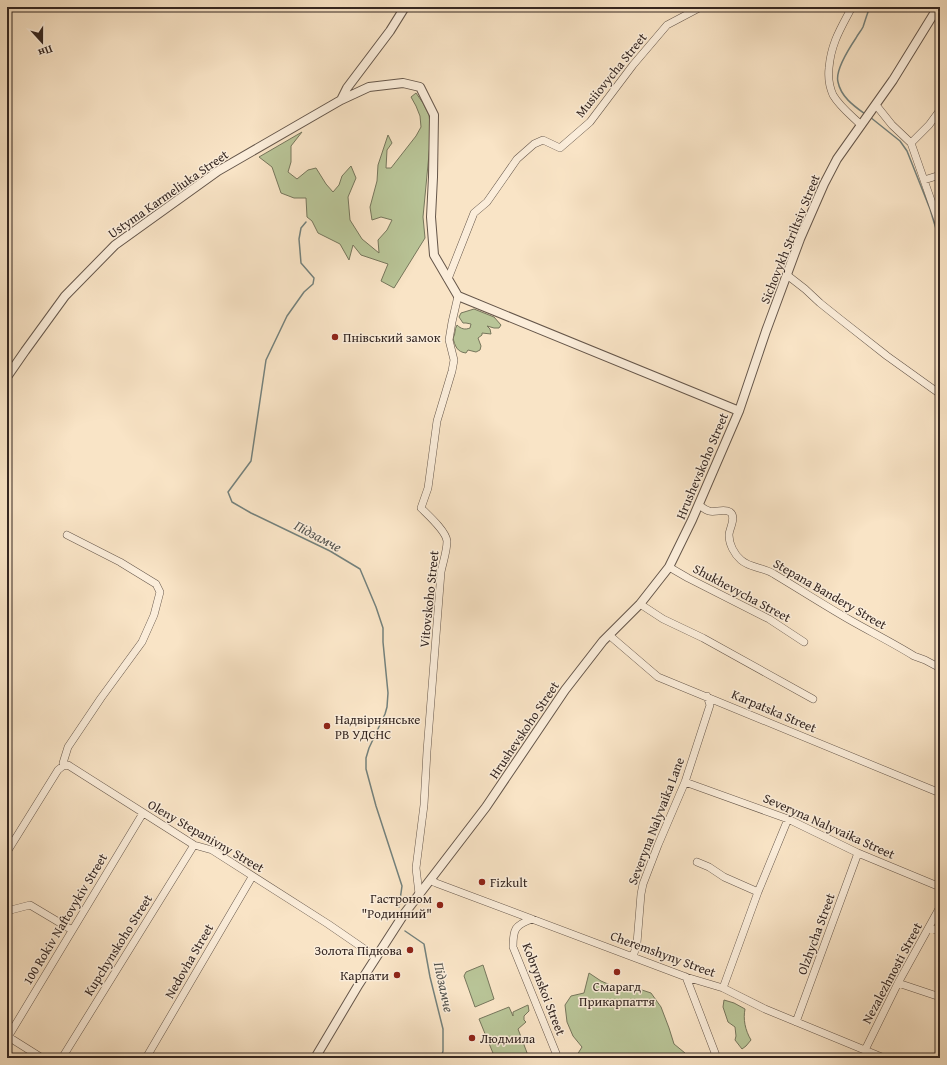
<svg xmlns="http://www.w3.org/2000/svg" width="947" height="1065" font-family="'Gentium Book Plus',serif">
	<rect width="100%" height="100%" fill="#f9e4c6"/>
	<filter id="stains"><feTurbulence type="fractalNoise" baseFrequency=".005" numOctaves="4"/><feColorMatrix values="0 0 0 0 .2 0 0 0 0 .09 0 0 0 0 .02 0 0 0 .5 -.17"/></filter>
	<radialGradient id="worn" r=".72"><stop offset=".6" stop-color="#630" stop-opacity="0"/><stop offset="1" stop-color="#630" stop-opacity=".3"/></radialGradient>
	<path fill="#b9c598" stroke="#76765c" d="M 416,93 L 423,103 L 429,115 L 431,133 L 423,217 L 425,238 L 394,288 L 381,281 L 388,264 L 361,255 L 353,245 L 349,260 L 340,244 L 318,233 L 312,221 L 307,217 L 306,198 L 294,198 L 281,193 L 272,167 L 259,157 L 302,132 L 291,146 L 291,162 L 288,172 L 297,179 L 308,170 L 316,168 L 326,184 L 333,192 L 339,185 L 342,176 L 351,166 L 356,178 L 348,197 L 350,220 L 362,239 L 379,253 L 378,240 L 387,230 L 392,220 L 381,217 L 372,220 L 370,207 L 377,181 L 378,165 L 388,135 L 392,143 L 387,150 L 386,168 L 391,168 L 416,136 L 421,127 L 420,116 L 416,106 L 411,97 Z
		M 474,309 L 494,317 L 501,325 L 499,328 L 494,328 L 487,326 L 490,329 L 491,334 L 482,333 L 482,335 L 478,338 L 481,346 L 480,350 L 476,352 L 468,350 L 466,353 C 457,352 455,346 453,338 C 456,334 454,330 457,325 C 461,329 465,330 470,328 L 471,324 L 466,323 L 463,323 L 459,317 L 461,313 Z
		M 483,965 L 494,999 L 475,1007 L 464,976 L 466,972 Z
		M 589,973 L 601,981 L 622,990 L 636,988 L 651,993 L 661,1007 L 669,1028 L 674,1044 L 685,1053 L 684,1058 L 580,1058 L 577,1055 L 582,1047 L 573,1036 L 567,1022 L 565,1005 L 571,996 L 584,993 Z
		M 724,1000 L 734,1003 L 745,1009 C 743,1019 745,1030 751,1040 L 746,1046 L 742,1049 L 735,1040 L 736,1036 L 735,1027 L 728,1022 L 723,1007 Z
		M 528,1005 L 529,1011 L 524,1016 L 524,1020 L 526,1022 L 518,1029 L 529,1058 L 495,1058 L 479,1019 L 509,1007 L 513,1016 L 513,1012 Z"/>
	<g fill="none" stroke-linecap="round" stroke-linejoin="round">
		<path stroke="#74817c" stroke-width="1.5" d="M 865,114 C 854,106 841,97 838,82 C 835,71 850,47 856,38 C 858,34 861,31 863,27 C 865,21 867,14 870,7
			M 870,117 L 900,141 L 907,151 L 930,209 L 940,242
			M 306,222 L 301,228 L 299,239 L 301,263 L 314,278 L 313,284 L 304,292 L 287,316 L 266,360 L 251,461 L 228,492 L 232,502 L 251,513 L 330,551 L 360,569 L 376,607 L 383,628 L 383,642 L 388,693 L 387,707 L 385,714 L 369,748 L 366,758 L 366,769 L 376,806 L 402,886 L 399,907
			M 405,931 L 424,944 L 430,977 L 443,1029 L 443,1051 L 441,1058"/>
		<defs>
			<path id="minor" d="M 852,7 C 841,28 831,43 829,68 C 828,77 829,86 833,95 C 840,107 852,116 861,125
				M 876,105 L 892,125 L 911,143 L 940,226
				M 911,143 L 929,125 L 940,110
				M 924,180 L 940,175
				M 787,275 L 805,289 L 820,303 L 840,319 L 887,356 L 940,394
				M 448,279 L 474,213 L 487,202 L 517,159 L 534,144 L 543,140 L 560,148 L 590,122 L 633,65 L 667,25 L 701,7
				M 699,505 C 702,507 705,510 709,511 C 715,513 724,508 730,512 C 737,517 729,529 729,535 C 729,544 734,554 741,560 C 750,568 763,567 774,574 C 799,589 824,605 850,620 C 871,632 893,643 914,656 L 925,660 L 940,668
				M 669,567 L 688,578 L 769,619 L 804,642
				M 640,604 L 663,619 L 703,638 L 813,699
				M 609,635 L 658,677 L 940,793
				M 63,763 L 68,747 L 101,698 L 142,642 L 154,615 L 160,592 L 156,584 L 120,562 L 67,535
				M 685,782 L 788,819 L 858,853 L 940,887
				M 7,852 L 58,770 L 63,766 L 68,765 L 194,845 L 212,850 L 328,924 L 376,957
				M 697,862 L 709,867 L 724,877 L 758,892
				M 430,880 L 436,883 L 686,977 L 723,988 L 765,1009 L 884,1058
				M 419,894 L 416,868 L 424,805 L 427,751 L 441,572 C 443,562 447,551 447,541 C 446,531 428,515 421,508 L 428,488 L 437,421 L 452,371 L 454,360 L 449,340 L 452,322 L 458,296
				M 7,911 L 30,905 L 72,930
				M 532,919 C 515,925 513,929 513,947 L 558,1058
				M 929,928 L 940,931
				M 633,957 L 637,943 L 641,894 L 643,884 L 658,845 L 685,782 L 710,705 L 707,696
				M 686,977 L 717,1058
				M 898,983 L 940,997
				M 723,988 L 758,892 L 788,819
				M 796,1022 L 858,853
				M 7,1036 L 42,1058
				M 8,1037 L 143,813
				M 865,1050 L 898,983 L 940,907
				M 62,1058 L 194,845
				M 146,1058 L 252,877"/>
			<path id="tertiary" d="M 341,100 L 347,88 L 390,31 L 405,7
				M 7,377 L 25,351 L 65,296 L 115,245 L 218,171 L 341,100 L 369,87 L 403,83 L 420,87 L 434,115 L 433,177 L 431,217 L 434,255 L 458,296 L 739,411
				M 315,1058 L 359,984 L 404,914 L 486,807 L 565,690 L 603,641 L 640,604 L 669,567 L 692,520 L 739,411 L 766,331 L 800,239 L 824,184 L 837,159 L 893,80 L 938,7"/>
		</defs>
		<use href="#minor" stroke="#65564a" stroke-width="8"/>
		<use href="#tertiary" stroke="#65564a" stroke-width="10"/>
		<use href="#minor" stroke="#fbedda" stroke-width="7"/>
		<use href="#tertiary" stroke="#fbedda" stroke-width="8"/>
	</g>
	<g fill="#8f2418" stroke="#fbedda" stroke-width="1.5">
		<circle cx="335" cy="337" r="4"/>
		<circle cx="327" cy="726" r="4"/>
		<circle cx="482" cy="882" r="4"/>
		<circle cx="440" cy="905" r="4"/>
		<circle cx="410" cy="950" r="4"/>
		<circle cx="617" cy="972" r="4"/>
		<circle cx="397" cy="975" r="4"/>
		<circle cx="472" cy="1038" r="4"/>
	</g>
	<g text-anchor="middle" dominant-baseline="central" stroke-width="3" stroke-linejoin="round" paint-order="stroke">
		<g font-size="13" fill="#342621" stroke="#fbedda">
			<text transform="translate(611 75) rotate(-51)">Musiiovycha Street</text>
			<text transform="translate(168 194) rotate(-35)">Ustyma Karmeliuka Street</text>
			<text transform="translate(790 239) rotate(-68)">Sichovykh Striltsiv Street</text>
			<text transform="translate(702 466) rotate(-67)">Hrushevskoho Street</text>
			<text transform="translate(742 593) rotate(28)">Shukhevycha Street</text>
			<text transform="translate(830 594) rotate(30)">Stepana Bandery Street</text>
			<text transform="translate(429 599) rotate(-84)">Vitovskoho Street</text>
			<text transform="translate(774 711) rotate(23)">Karpatska Street</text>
			<text transform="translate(524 730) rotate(-56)">Hrushevskoho Street</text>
			<text transform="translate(656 821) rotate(-69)">Severyna Nalyvaika Lane</text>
			<text transform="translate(829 826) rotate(24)">Severyna Nalyvaika Street</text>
			<text transform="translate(206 836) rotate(30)">Oleny Stepanivny Street</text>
			<text transform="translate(65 919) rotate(-59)">100 Rokiv Naftovykiv Street</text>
			<text transform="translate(816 934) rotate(-70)">Olzhycha Street</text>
			<text transform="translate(118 945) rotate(-58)">Kupchynskoho Street</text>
			<text transform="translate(663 954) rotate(20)">Cheremshyny Street</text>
			<text transform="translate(189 961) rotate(-60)">Nedovha Street</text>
			<text transform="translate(892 973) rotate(-62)">Nezalezhnosti Street</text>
			<text transform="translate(544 989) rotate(69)">Kobrynskoi Street</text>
		</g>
		<g font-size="13" fill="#342621" stroke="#fbedda" text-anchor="start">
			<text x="343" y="337">Пнівський замок</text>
			<text x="335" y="719">Надвірнянське<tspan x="335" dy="15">РВ УДСНС</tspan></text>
			<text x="490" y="882">Fizkult</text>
			<text x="432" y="898" text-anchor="end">Гастроном<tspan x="432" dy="15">"Родинний"</tspan></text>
			<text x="402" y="950" text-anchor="end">Золота Підкова</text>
			<text x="389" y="975" text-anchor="end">Карпати</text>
			<text x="617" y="986" text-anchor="middle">Смарагд<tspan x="617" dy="15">Прикарпаття</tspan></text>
			<text x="480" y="1038">Людмила</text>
		</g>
		<g font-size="14" font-style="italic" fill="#54544f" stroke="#fbedda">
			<text transform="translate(318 536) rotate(28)">Підзамче</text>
			<text transform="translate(444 987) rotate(78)">Підзамче</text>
		</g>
	</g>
	<rect width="947" height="1065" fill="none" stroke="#f9e4c6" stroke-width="24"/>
	<rect x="8" y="8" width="931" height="1049" fill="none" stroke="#342621" stroke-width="2"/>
	<rect x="12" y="12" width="923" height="1041" fill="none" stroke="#342621"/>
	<g transform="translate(42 42) rotate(159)" stroke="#fbedda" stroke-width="3" paint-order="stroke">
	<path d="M0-3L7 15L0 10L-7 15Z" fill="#342621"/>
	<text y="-6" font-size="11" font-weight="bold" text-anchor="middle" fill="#342621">Пн</text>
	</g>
	<rect width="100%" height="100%" filter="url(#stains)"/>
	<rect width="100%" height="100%" fill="url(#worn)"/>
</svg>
